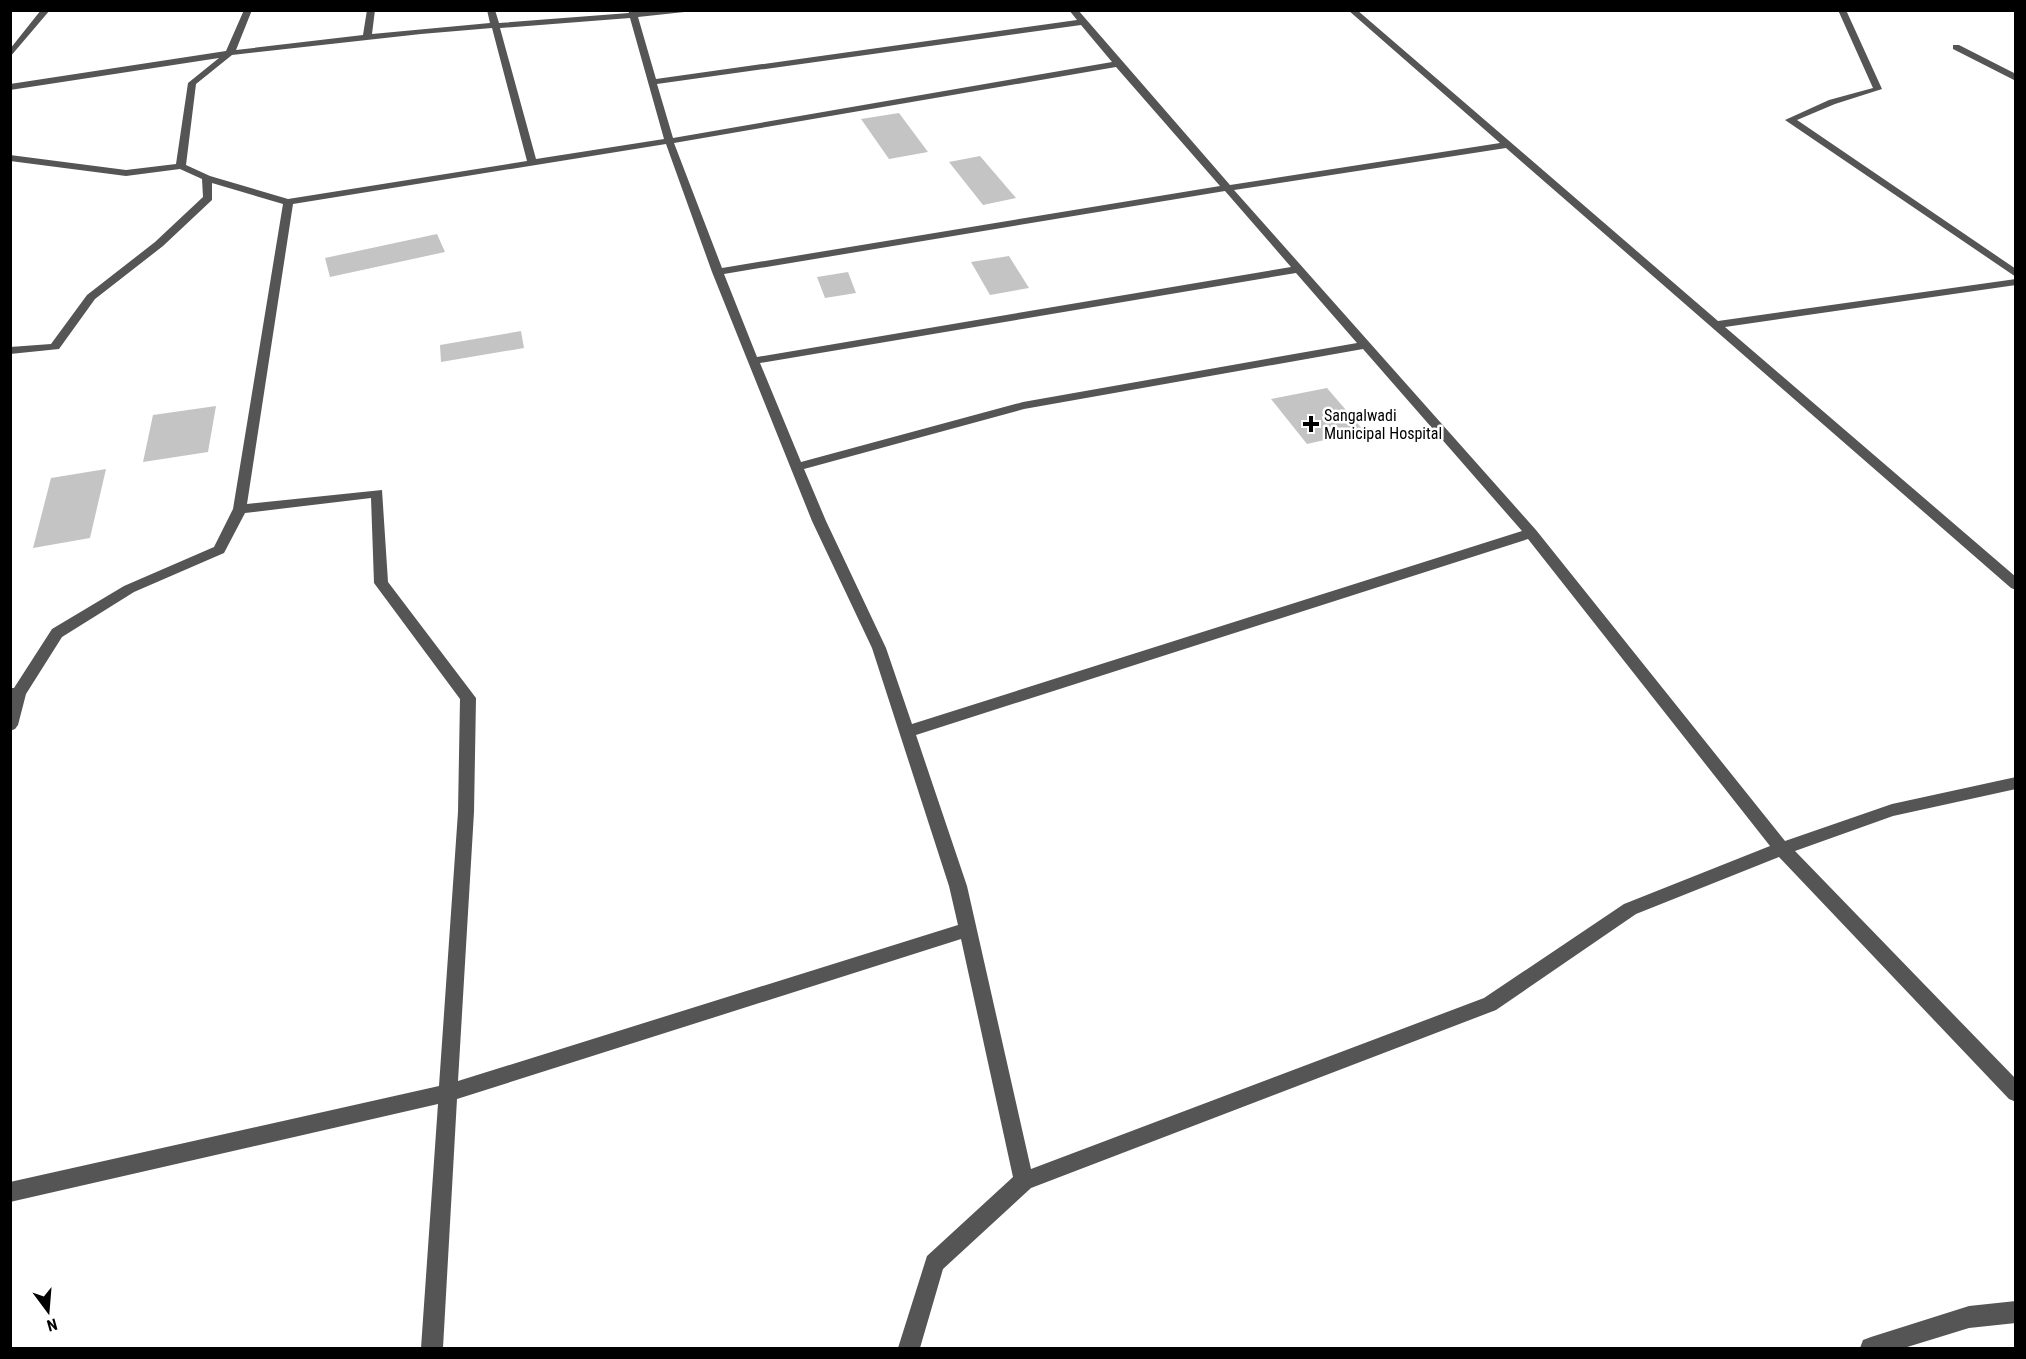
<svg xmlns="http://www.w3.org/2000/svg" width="2026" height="1359" font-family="'Roboto Condensed',sans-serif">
	<rect width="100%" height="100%" fill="#fff"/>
	<path fill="#c4c4c4" d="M 899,113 L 928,152 L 889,159 L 861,119 Z
		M 980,156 L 1016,198 L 983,205 L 949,162 Z
		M 437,234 L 445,252 L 330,277 L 325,258 Z
		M 1009,256 L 1029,288 L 990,295 L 971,262 Z
		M 848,272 L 856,293 L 825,298 L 817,277 Z
		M 521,331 L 524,348 L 441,362 L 440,345 Z
		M 1327,388 L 1364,431 L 1307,444 L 1271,399 Z
		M 216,406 L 208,452 L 143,462 L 153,415 Z
		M 106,469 L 90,538 L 33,548 L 51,478 Z"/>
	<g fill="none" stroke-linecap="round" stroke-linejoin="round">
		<path fill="#555" fill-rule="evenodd" d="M 41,10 L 50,10 L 10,57 L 10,49 Z
			M 244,10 L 252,10 L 236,50 L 363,35 L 367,10 L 375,10 L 372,34 L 490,23 L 487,10 L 495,10 L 499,23 L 629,13 L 628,10 L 703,10 L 638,17 L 656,79 L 1077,20 L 1069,10 L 1078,10 L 1230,185 L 1500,143 L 1348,10 L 1357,10 L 1718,321 L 2016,279 L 2016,285 L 1725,327 L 2016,577 L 2016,590 L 2011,588 L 1506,148 L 1234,190 L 1536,530 L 1785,841 L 1892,804 L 2016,777 L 2016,789 L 1893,816 L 1795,851 L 2016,1079 L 2016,1102 L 2009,1099 L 1779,857 L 1636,914 L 1496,1010 L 1031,1188 L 943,1269 L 920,1348 L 898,1348 L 927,1256 L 1013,1177 L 961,939 L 457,1099 L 443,1348 L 421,1348 L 438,1104 L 10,1202 L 10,1182 L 439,1086 L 458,812 L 460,699 L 374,583 L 371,498 L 245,513 L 224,553 L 134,592 L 62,637 L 26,694 L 18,725 L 15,729 L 10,731 L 10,688 L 14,688 L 52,629 L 124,586 L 214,547 L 233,509 L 283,204 L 212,183 L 212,200 L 163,246 L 95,299 L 59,349 L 10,354 L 10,347 L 51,344 L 87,295 L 155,242 L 203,197 L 202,179 L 180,169 L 126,176 L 10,161 L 10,155 L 126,170 L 176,164 L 188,83 L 219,58 L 10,90 L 10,84 L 226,51 ZM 630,18 L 664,139 L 536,159 L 500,28 ZM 1081,25 L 1112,62 L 673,138 L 657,84 ZM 492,28 L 527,161 L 288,199 L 210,176 L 186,165 L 196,84 L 232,55 L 421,34 ZM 1116,67 L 1220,186 L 722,268 L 674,143 ZM 666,144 L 712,272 L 812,521 L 872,648 L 949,886 L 958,925 L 458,1081 L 474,812 L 476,698 L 388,582 L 382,490 L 247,504 L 293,204 ZM 1225,191 L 1291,267 L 757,357 L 724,274 ZM 1296,273 L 1357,343 L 1023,402 L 801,462 L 760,363 ZM 1363,349 L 1522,531 L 912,724 L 886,648 L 826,521 L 804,469 L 1024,409 ZM 1528,539 L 1770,846 L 1624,904 L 1484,998 L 1031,1169 L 967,886 L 916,735 Z
			M 1838,10 L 1846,10 L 1882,89 L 1835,104 L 1797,120 L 2016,269 L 2016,277 L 1785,120 L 1829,100 L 1873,88 Z
			M 1953,45 L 1959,45 L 2016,74 L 2016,81 L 1953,49 Z
			M 2016,1301 L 2016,1323 L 1969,1328 L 1904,1348 L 1860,1348 L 1863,1340 L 1871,1337 L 1969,1306 Z"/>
	</g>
	<path fill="#000" stroke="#fff" stroke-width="2" d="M1308 415h6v6h6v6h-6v6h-6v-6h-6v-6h6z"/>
	<g text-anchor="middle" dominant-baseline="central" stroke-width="5" stroke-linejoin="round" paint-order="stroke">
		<g font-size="16" fill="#000" stroke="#fff" text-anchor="start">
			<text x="1324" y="415">Sangalwadi<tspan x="1324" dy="18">Municipal Hospital</tspan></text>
		</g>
	</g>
	<rect width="2026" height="1359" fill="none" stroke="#000000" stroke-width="24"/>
	<g transform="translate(48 1311) rotate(164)" stroke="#ffffff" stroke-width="4.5" paint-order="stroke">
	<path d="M0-4.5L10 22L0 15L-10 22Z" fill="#000000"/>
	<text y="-9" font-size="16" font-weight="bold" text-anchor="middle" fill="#000000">N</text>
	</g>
</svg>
